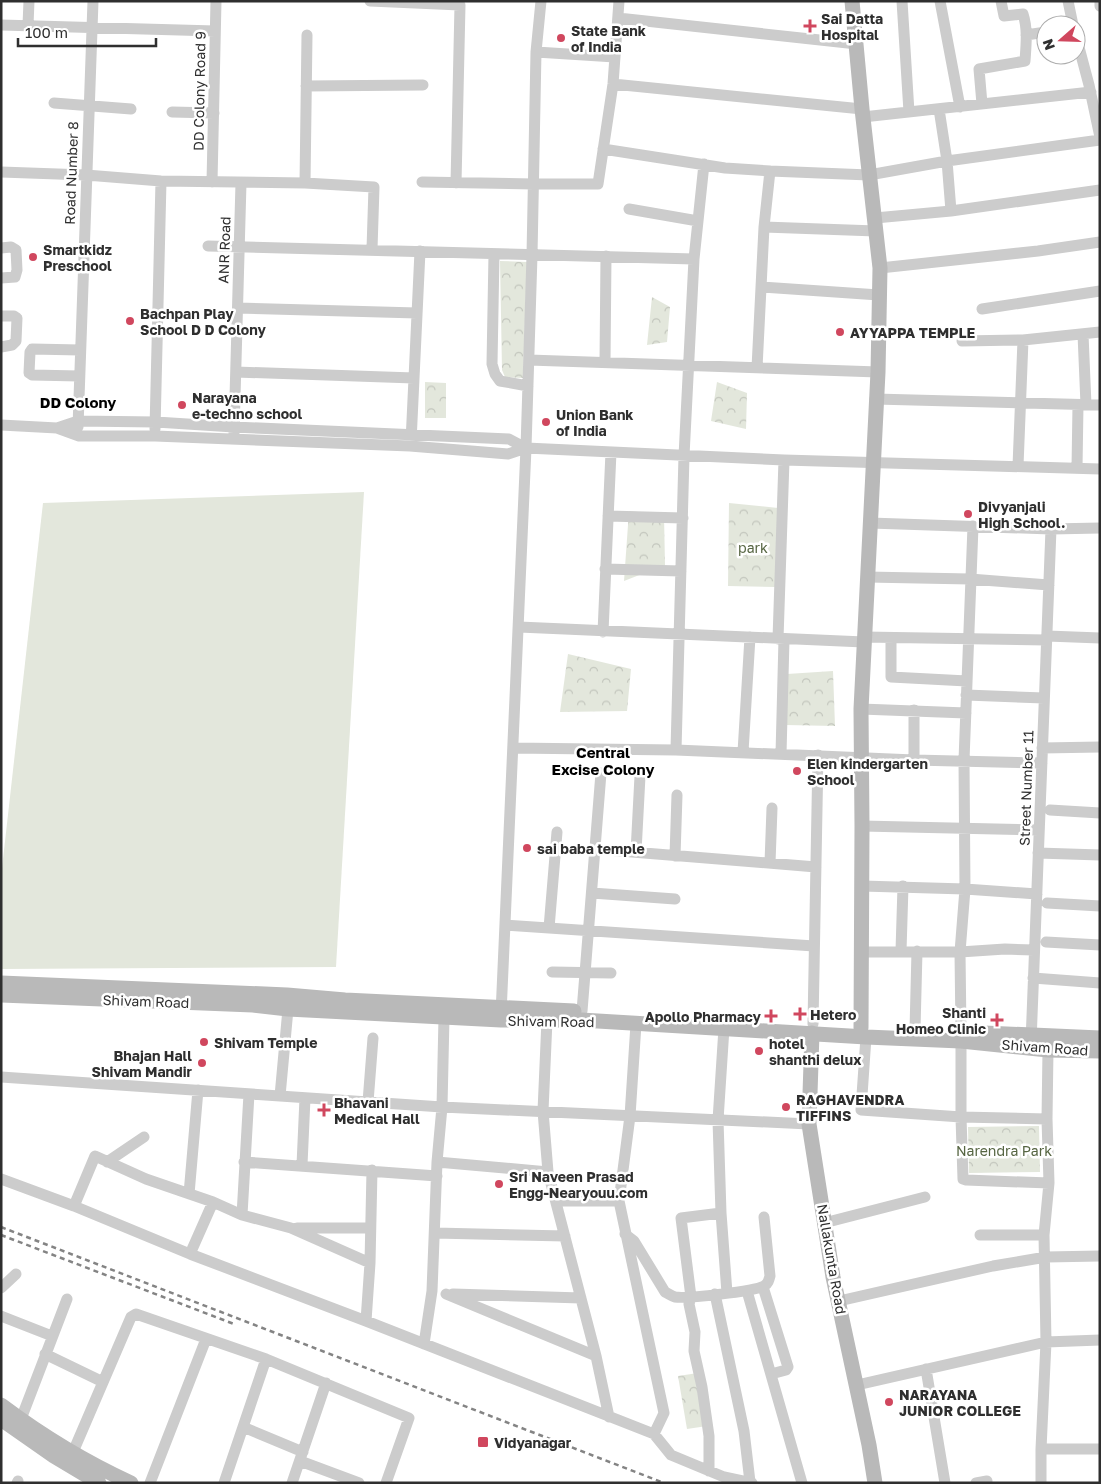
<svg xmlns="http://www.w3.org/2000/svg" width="1101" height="1484" font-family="'Golos Text',sans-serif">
	<defs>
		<pattern id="forest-crowns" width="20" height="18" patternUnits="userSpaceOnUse" patternTransform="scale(1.25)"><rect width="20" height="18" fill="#e3e7dc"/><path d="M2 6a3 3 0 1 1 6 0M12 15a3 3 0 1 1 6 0" fill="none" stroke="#c3c6bd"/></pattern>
	</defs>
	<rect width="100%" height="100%" fill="#fff"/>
	<path fill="url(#forest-crowns)" d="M 500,261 L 527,262 L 523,378 L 505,377 L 502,370 Z
		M 652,297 L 670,307 L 667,342 L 647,345 Z
		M 425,382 L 446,383 L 446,418 L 425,418 Z
		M 717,382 L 747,393 L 746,429 L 711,421 Z
		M 729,503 L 778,508 L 775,587 L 728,586 Z
		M 629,511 L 664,515 L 665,565 L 624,581 Z
		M 568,654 L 631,669 L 627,711 L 560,712 Z
		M 833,671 L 835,726 L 786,725 L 787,674 Z
		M 1039,1126 L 1040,1172 L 969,1173 L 968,1127 Z
		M 698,1373 L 707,1426 L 687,1429 L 678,1376 Z"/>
	<path fill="#e3e7dc" d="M 364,492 L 336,967 L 1,969 L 1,877 L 43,503 Z"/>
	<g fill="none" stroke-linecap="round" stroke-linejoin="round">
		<path stroke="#ccc" stroke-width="11" d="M 370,1 L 460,5 L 456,183
			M 902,1 L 909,112
			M 940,1 L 960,107
			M 1068,1 L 1073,25
			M 1100,1 L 1100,6
			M 618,18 L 857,44
			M 1,25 L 215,31
			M 28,25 L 29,1
			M 1026,35 L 1046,32
			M 1076,36 L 1089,85 L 1100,137
			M 536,52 L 615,57
			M 613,84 L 862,109
			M 306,86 L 423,85
			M 54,103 L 131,109
			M 982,104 L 979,69 L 1025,61 C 1026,46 1028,29 1023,14 L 1004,16 L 1001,1
			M 939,109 L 947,161 L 951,211
			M 172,112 L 214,113
			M 863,117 L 1091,92
			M 603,149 L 725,168 L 770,171 L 869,175 L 947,161 L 1100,140
			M 1,172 L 86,175 L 161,181 L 305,183 L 374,187 L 372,249
			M 212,182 L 216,1
			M 422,182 L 534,184 L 598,184 L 613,84 L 619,1
			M 305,183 L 307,35
			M 629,209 L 698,221
			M 875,218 L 951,211 L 1100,190
			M 764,227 L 876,231
			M 208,246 C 370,249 532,254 694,259
			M 1,248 L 11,247 L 16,250 L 17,270 L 15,277 L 1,278
			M 494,254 L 492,364 L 495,374 L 500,381 L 528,386
			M 880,268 L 1038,251 L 1100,242
			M 761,287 L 879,295
			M 238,308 L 417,313
			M 982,309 L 1100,291
			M 1,316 L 14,316 L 17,318 L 16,341 L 12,345 L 1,347
			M 1083,334 L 1086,405
			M 962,341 L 1023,340 L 1100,332
			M 529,360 L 878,372
			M 605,362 L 606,256
			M 757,368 L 764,227 L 770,171
			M 236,372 L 414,378
			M 79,376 L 32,375 L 29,373 L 30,352 L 32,349 L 80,350
			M 875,399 L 1100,405
			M 1,425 L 57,428 L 79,436 L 155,436 L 410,446 L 508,454 L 526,448 L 784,460 L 1100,469
			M 78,427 L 93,1
			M 57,428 L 78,421 L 156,422 L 234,427 L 509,439 L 526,448
			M 155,429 L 161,181
			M 234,433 L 241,183
			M 411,442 L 420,251
			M 1018,466 L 1023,340
			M 1077,468 L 1078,405
			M 608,516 L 683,518
			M 870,523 L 1051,529 L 1100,528
			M 605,569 L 681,571
			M 867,577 L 970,579 L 1049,585
			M 519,627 L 864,642
			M 603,632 L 611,452
			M 1047,636 L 1100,638
			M 864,637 L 1047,640
			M 891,638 L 891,677 L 967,681
			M 778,639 L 784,460
			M 966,695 L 1044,698
			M 861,709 L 966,713
			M 513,748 L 676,750 L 914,760 L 1042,763
			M 1042,748 L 1100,747
			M 676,750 L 684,456 L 694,259 L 704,164
			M 743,752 L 750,637
			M 781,754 L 784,639
			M 914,760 L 914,710
			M 1050,810 L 1100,813
			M 862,826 L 1039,830
			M 595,849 L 816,867
			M 636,852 L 640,776
			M 1038,853 L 1100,855
			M 675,856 L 677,795
			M 770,863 L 772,808
			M 862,886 L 965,889 L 1037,894
			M 592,893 L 675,899
			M 1047,903 L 1100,906
			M 505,925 L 814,946
			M 549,928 L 557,832
			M 1046,942 L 1100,945
			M 901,951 L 903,886
			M 860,952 L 960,952 L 1005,949 L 1034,950
			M 552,972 L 611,973
			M 1033,978 L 1100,983
			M 582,1011 L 601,773
			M 501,1014 L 526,448 L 532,255 L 536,52 L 541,1
			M 547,1020 L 543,1111 L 548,1172 L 596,1356 L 609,1417
			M 636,1024 L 630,1116 L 619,1201 L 664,1413 L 654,1434
			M 813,1024 L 818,755
			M 724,1028 L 718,1120 L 721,1213 L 727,1293
			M 915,1030 L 917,951
			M 961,1032 L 960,952 L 965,889 L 964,760 L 973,526
			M 866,1037 L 861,1110 L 961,1117 L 1047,1119
			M 961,1041 L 961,1117 L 963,1179 L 966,1180 L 1049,1183
			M 1031,1042 L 1051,529
			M 1,1077 L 442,1107 L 809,1124
			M 280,1096 L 288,1009
			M 368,1102 L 373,1038
			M 107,1162 L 144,1137
			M 244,1162 L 437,1176
			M 437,1162 L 548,1172
			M 302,1165 L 305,1098
			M 1,1179 L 74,1206 L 190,1254 L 366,1321 L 654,1434 L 671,1455 L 724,1477 L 752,1483
			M 189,1194 L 198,1090
			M 557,1201 L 619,1201
			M 74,1206 L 95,1156 L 146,1179 L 213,1202 L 242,1215 L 291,1228 L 370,1263
			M 242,1215 L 249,1094
			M 824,1223 L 925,1197
			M 297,1228 L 370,1228
			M 435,1233 L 565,1236
			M 625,1234 L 634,1241 L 665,1292 C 669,1294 672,1296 675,1297 C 687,1299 755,1291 764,1286 C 768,1284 769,1280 770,1276 L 764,1217
			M 980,1235 L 1044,1235
			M 190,1254 L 213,1202
			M 763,1287 L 788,1367 L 786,1370 L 771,1374
			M 1,1288 L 16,1274
			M 747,1291 L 802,1483
			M 446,1294 L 596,1356
			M 453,1294 L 581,1298
			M 715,1294 L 744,1431 L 750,1482
			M 839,1301 L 993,1266 L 1046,1257 L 1100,1256
			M 1,1316 L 52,1336
			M 366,1321 L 370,1263 L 372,1170
			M 424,1344 L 432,1291 L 437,1162 L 442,1107 L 444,1017
			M 45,1354 L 103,1382
			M 926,1369 L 945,1483
			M 857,1385 L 1046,1342 L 1100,1340
			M 21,1419 L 67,1299
			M 243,1427 L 303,1452
			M 1041,1449 L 1100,1449
			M 73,1452 L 131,1317 L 136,1314 L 266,1359 L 409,1418 L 386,1483
			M 300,1461 L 359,1483
			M 709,1471 L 709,1436 L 702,1387 L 694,1351 L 695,1332 L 689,1304 L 691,1297 L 681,1218 L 721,1213
			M 17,1483 L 18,1481
			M 150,1483 L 206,1339
			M 224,1483 L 266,1359
			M 292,1483 L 326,1383
			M 976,1483 L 987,1481
			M 1041,1483 L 1041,1449 L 1046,1342 L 1044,1235 L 1049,1183 L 1047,1119 L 1048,1050"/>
		<path stroke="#b9b9b9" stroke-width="15" d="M 852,1 L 862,109 L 880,268 L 878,372 L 861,709 L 862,826 L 861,1028
			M 1,983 L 287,995 L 345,1000 L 574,1011
			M 1,995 L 253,1005 L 288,1009 L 501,1020 L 581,1020 L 866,1037 L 961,1041 L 1048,1050 L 1100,1051
			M 961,1032 L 1100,1038
			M 812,1033 L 809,1124 L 833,1277 L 869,1445 L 875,1483
			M 1,1405 C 41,1435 85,1462 131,1483
			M 1,1419 L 54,1456 L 99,1483"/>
		<path stroke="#848484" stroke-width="2.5" stroke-dasharray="5 4" stroke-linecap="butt" d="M 1,1227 L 664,1483
			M 1,1235 L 234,1324"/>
	</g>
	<g fill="#d0475e" stroke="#fff" stroke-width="2">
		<path d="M807.5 18.5h5v5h5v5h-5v5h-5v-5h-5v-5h5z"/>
		<circle cx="561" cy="38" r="5"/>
		<circle cx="33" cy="257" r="5"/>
		<circle cx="130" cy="321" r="5"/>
		<circle cx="840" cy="332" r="5"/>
		<circle cx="182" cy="405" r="5"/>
		<circle cx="546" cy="422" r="5"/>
		<circle cx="968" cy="514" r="5"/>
		<circle cx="797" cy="771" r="5"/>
		<circle cx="527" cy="848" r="5"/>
		<path d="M797.5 1006.5h5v5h5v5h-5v5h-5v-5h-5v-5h5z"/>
		<path d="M768.5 1008.5h5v5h5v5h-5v5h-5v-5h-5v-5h5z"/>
		<path d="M994.5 1012.5h5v5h5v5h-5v5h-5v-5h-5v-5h5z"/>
		<circle cx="204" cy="1042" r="5"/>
		<circle cx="759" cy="1051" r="5"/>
		<circle cx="202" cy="1063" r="5"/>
		<circle cx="786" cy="1107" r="5"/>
		<path d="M321.5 1102.5h5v5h5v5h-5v5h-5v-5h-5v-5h5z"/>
		<circle cx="499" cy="1184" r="5"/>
		<circle cx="889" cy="1402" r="5"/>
		<rect x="477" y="1436" width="12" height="12" rx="2.5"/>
	</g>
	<g text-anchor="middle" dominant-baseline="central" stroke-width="5" stroke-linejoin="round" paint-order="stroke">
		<g font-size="14" font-weight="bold" fill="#2f2f2f" stroke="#fff" text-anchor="start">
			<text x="821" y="18">Sai Datta<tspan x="821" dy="16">Hospital</tspan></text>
			<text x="571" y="30">State Bank<tspan x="571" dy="16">of India</tspan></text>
			<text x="43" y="249">Smartkidz<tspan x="43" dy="16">Preschool</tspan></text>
			<text x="140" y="313">Bachpan Play<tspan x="140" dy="16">School D D Colony</tspan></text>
			<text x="850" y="332">AYYAPPA TEMPLE</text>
			<text x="192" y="397">Narayana<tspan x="192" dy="16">e-techno school</tspan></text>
			<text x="556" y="414">Union Bank<tspan x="556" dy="16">of India</tspan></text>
			<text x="978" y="506">Divyanjali<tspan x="978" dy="16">High School.</tspan></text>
			<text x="807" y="763">Elen kindergarten<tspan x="807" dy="16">School</tspan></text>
			<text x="537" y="848">sai baba temple</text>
			<text x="986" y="1012" text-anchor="end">Shanti<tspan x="986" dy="16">Homeo Clinic</tspan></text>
			<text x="810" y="1014">Hetero</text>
			<text x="761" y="1016" text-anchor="end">Apollo Pharmacy</text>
			<text x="214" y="1042">Shivam Temple</text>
			<text x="769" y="1043">hotel<tspan x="769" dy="16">shanthi delux</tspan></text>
			<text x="192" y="1055" text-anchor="end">Bhajan Hall<tspan x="192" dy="16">Shivam Mandir</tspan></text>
			<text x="796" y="1099">RAGHAVENDRA<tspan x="796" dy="16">TIFFINS</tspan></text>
			<text x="334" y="1102">Bhavani<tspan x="334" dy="16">Medical Hall</tspan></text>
			<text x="509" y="1176">Sri Naveen Prasad<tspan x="509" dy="16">Engg-Nearyouu.com</tspan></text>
			<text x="899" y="1394">NARAYANA<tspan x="899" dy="16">JUNIOR COLLEGE</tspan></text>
			<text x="494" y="1442">Vidyanagar</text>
		</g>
		<g font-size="14" fill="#2f2f2f" stroke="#fff">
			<text transform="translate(199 91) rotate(-89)">DD Colony Road 9</text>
			<text transform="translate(71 173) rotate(-88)">Road Number 8</text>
			<text transform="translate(224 250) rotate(-88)">ANR Road</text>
			<text transform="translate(1026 788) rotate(-88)">Street Number 11</text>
			<text transform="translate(146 1001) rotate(2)">Shivam Road</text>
			<text transform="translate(551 1021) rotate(1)">Shivam Road</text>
			<text transform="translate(1045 1047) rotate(4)">Shivam Road</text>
			<text transform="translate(832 1259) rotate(80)">Nallakunta Road</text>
		</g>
		<g font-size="14" fill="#566542" stroke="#fff">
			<text x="753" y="547">park</text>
			<text x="1004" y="1150">Narendra Park</text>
		</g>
		<g font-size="15" font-weight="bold" fill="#000" stroke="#fff">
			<text x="78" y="402">DD Colony</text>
			<text x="603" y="752">Central<tspan x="603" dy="17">Excise Colony</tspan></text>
		</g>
	</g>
	<rect width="1101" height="1484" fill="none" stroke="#2f2f2f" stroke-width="5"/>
	<g transform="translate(1061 40) rotate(250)"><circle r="24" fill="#ffffff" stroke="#acacac"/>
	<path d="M0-4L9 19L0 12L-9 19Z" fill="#d0475e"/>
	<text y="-8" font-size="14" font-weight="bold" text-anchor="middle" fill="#2f2f2f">N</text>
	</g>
	<path d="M18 38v8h138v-8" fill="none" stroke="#2f2f2f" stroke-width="2.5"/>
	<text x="25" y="38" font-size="15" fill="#2f2f2f" stroke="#ffffff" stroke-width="4" paint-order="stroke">100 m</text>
</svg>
